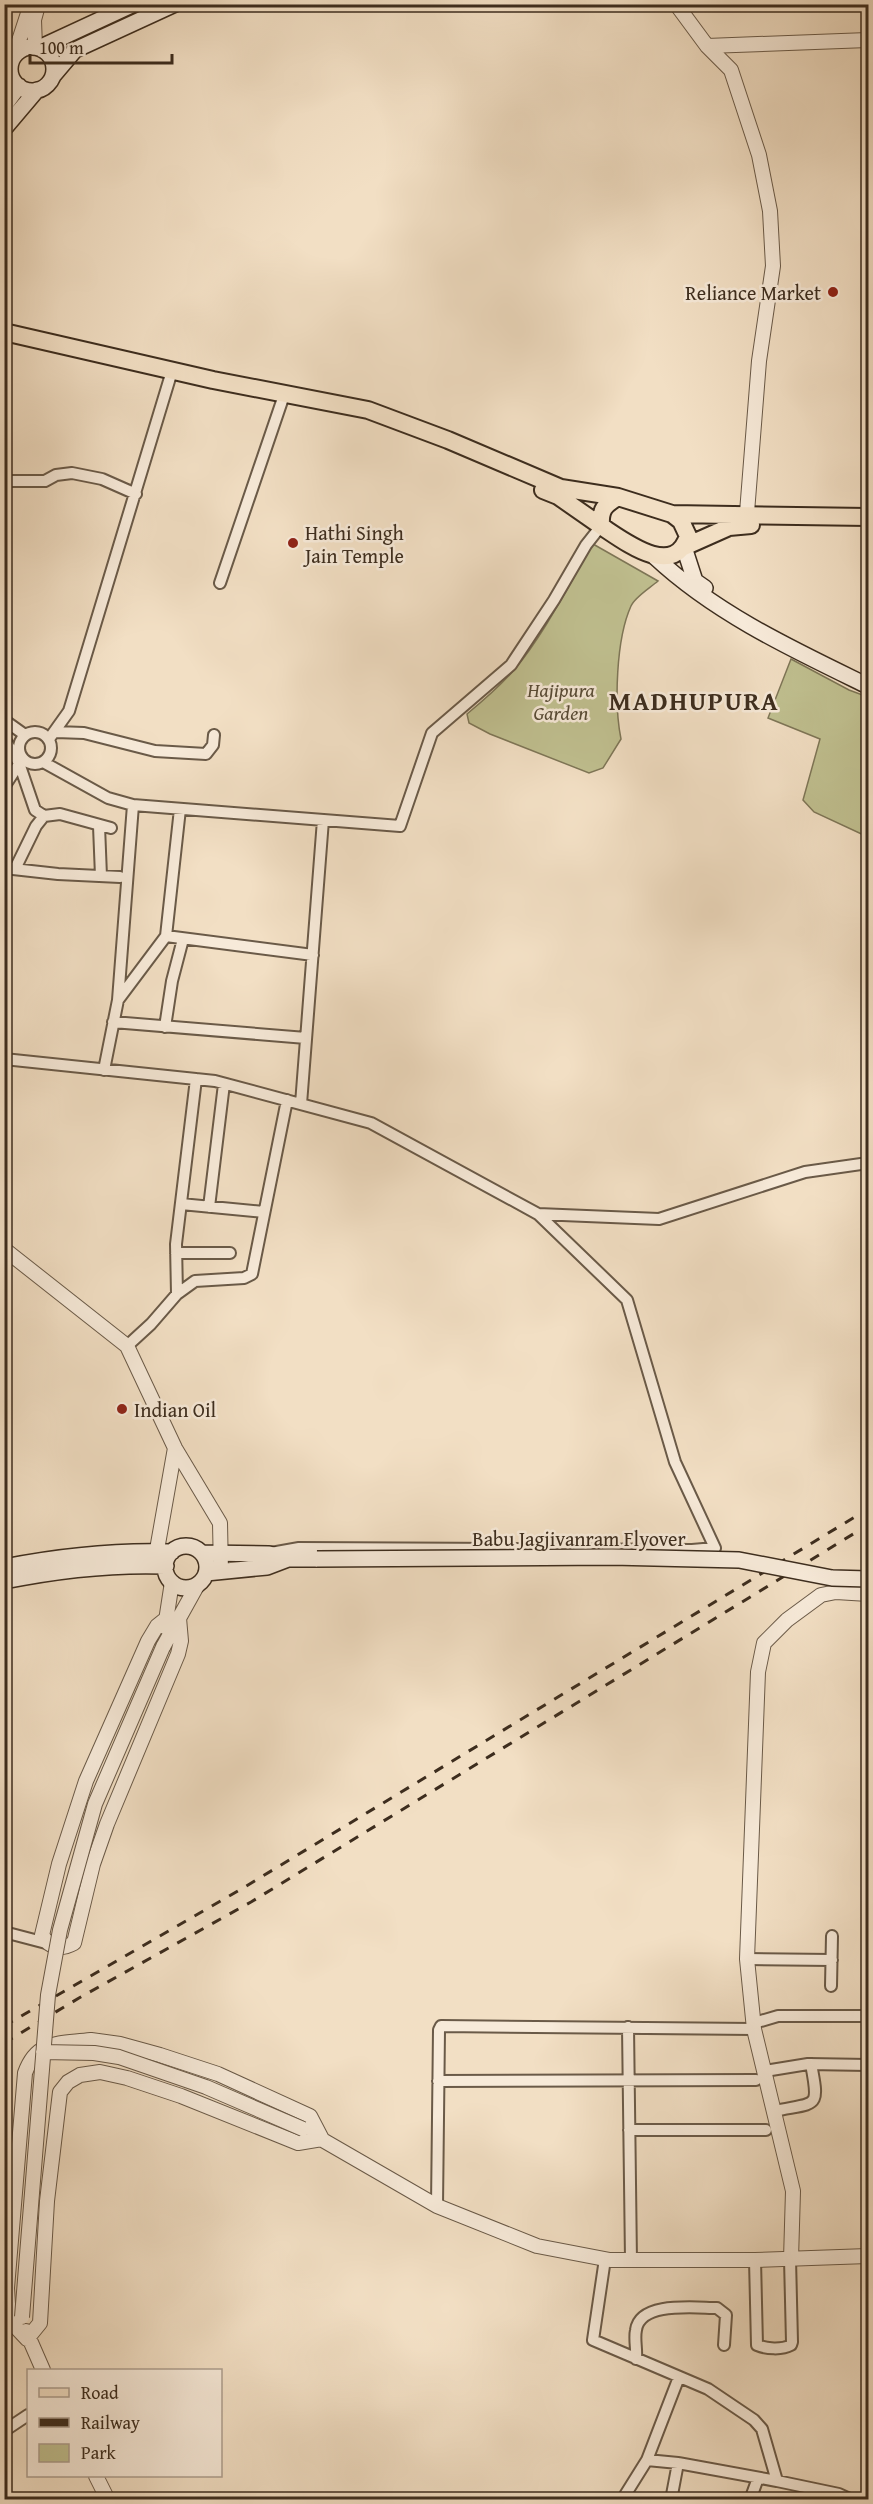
<svg xmlns="http://www.w3.org/2000/svg" width="873" height="2504" font-family="'Gentium Book Plus',serif">
	<rect width="100%" height="100%" fill="#f2dfc4"/>
	<filter id="stains"><feTurbulence type="fractalNoise" baseFrequency=".00333" numOctaves="4"/><feColorMatrix values="0 0 0 0 .2 0 0 0 0 .09 0 0 0 0 .02 0 0 0 .5 -.17"/></filter>
	<radialGradient id="worn" r=".72"><stop offset=".6" stop-color="#630" stop-opacity="0"/><stop offset="1" stop-color="#630" stop-opacity=".3"/></radialGradient>
	<path fill="#c0c090" stroke="#7e7657" stroke-width="1.5" d="M 593,544 L 658,581 C 650,588 635,597 631,606 C 616,639 614,705 621,739 L 603,768 L 589,773 L 490,734 L 469,723 L 467,714 C 484,700 500,686 514,670 C 543,636 570,583 593,544 Z
		M 791,659 L 849,690 L 868,697 L 868,837 L 814,812 L 803,800 L 820,739 L 768,718 Z"/>
	<g fill="none" stroke-linecap="round" stroke-linejoin="round">
		<defs>
			<path id="minor" d="M 4,481 L 45,481 L 56,475 L 72,473 L 102,479 L 136,494
				M 220,583 L 282,401
				M 4,720 L 25,735
				M19 748a16 16 0 1 1 32 0a16 16 0 1 1-32 0Z
				M 56,732 L 84,733 L 155,751 L 206,754 L 213,745 L 214,735
				M 4,738 L 19,763 L 35,810 L 44,816
				M 49,739 L 69,711 L 172,371
				M 43,762 L 108,798 L 133,805 L 400,826 L 432,733 L 511,665 L 554,600 L 586,545 L 601,526
				M 4,787 L 21,761
				M 99,826 L 101,876
				M 4,868 L 58,874 L 120,877
				M 15,869 L 36,826 L 44,816 L 60,814 L 111,828
				M 166,936 L 313,955
				M 118,1000 L 166,936 L 180,809
				M 113,1022 L 306,1038
				M 165,1027 L 172,981 L 183,939
				M 4,1059 L 215,1081 L 371,1123 L 538,1214 L 627,1300 L 675,1462 L 715,1548 L 692,1550 L 299,1548 L 271,1553
				M 104,1070 L 118,1000 L 133,805
				M 301,1104 L 323,820
				M 181,1204 L 264,1212
				M 209,1207 L 224,1084
				M 538,1214 L 659,1219 L 805,1172 L 868,1163
				M 176,1253 L 230,1253
				M 177,1294 L 176,1244 L 196,1079
				M 127,1346 L 151,1324 L 177,1294 L 195,1281 L 244,1278 L 252,1274 L 287,1100
				M 4,1932 L 46,1943
				M 747,1959 L 832,1960
				M 831,1986 L 832,1936
				M 754,2023 L 778,2016 L 868,2016
				M 628,2027 L 631,2260
				M 765,2071 L 808,2064 L 868,2065
				M 438,2081 L 756,2080
				M 774,2111 C 817,2102 820,2110 811,2064
				M 629,2130 L 766,2130
				M 437,2206 L 439,2030 L 441,2026 L 754,2029
				M 605,2259 L 593,2340 L 708,2389 L 754,2420 L 762,2429 L 777,2481 L 839,2494 L 852,2500
				M 755,2260 L 757,2345 C 766,2349 782,2350 791,2345 L 792,2342 L 790,2259
				M 636,2359 C 637,2349 634,2339 636,2330 C 640,2301 695,2308 717,2308 L 726,2315 L 724,2345
				M 4,2431 L 28,2415
				M 647,2460 L 679,2377
				M 622,2500 L 647,2460 L 678,2463 L 777,2481
				M 671,2500 L 678,2463
				M 750,2500 L 758,2478"/>
			<path id="tertiary" d="M 676,4 L 707,46 L 731,70 L 759,155 L 770,211 L 773,266 L 759,361 L 746,525
				M 707,46 L 868,40
				M 35,47 L 34,20 L 37,9
				M 14,56 L 31,4
				M 4,1249 L 127,1346 L 175,1448 L 220,1523 L 221,1571
				M 155,1561 L 175,1448
				M 167,1618 L 157,1626 L 148,1641 L 86,1781 L 59,1864 L 42,1935 C 50,1949 61,1950 74,1943 L 93,1864 L 107,1824 L 178,1654 L 181,1641 L 179,1618
				M 165,1627 L 172,1582
				M 163,1647 L 198,1584
				M 91,2040 L 120,2044 L 160,2055 L 218,2074 L 310,2116 L 322,2139 L 298,2143 L 181,2096 L 127,2078 L 100,2072 L 80,2075 L 68,2082 L 60,2092 L 47,2201 L 40,2323 L 27,2339 L 9,2320 L 7,2288 L 25,2073 C 37,2039 60,2044 91,2040 Z
				M 314,2135 L 437,2206 L 537,2246 L 610,2260 L 755,2260 L 868,2256
				M 791,2259 L 793,2191 L 754,2029 L 747,1959 L 758,1672 L 764,1643 L 787,1620 L 821,1595 L 836,1592 L 868,1594
				M 26,2331 L 43,2370
				M 96,2476 L 108,2500"/>
			<path id="secondary" d="M10 69a22 22 0 1 1 44 0a22 22 0 1 1-44 0Z
				M 39,48 L 134,4
				M 53,76 L 75,50 L 175,4
				M 4,106 L 19,86
				M 4,129 L 37,90
				M 684,547 L 695,581 L 705,588
				M 655,557 C 716,614 794,650 868,686
				M165 1567a21 21 0 1 1 42 0a21 21 0 1 1-42 0Z
				M 202,1553 L 269,1554 L 288,1559 L 317,1559
				M 4,1567 C 60,1556 115,1550 172,1552
				M 206,1573 L 267,1567 L 288,1559
				M 4,1581 C 58,1570 111,1564 166,1566"/>
			<path id="primary" d="M 4,332 L 213,380 L 368,410 L 448,440 L 561,488 L 618,497
				M 543,490 L 558,496 L 601,526
				M 618,497 L 672,514 L 681,521 L 688,536 C 674,580 624,541 601,526 C 600,510 604,505 618,497 Z
				M 672,514 L 868,517
				M 684,547 L 729,527 L 751,525"/>
		</defs>
		<use href="#minor" stroke="#6a5a48" stroke-width="14"/>
		<use href="#tertiary" stroke="#6a5a48" stroke-width="16"/>
		<use href="#secondary" stroke="#3d2d1e" stroke-width="18"/>
		<use href="#primary" stroke="#3d2d1e" stroke-width="20"/>
		<use href="#minor" stroke="#f7ead9" stroke-width="10"/>
		<use href="#tertiary" stroke="#f7ead9" stroke-width="14"/>
		<use href="#secondary" stroke="#f7ead9" stroke-width="15"/>
		<use href="#primary" stroke="#f2dfc4" stroke-width="16"/>
		<path stroke="#3d2d1e" stroke-width="3" stroke-dasharray="10 10" stroke-linecap="butt" d="M 4,2026 L 243,1888 L 868,1509
			M 4,2043 L 79,1998 L 251,1902 L 868,1525"/>
		<defs>
			<path id="tertiary-bridge" d="M 43,2052 L 94,2053 L 119,2057 L 206,2087 L 303,2129
				M 22,2317 L 48,1995 L 60,1930 L 95,1804 L 163,1647"/>
			<path id="secondary-bridge" d="M 317,1559 L 612,1557 L 739,1560 L 832,1578 L 868,1579"/>
		</defs>
		<use href="#tertiary-bridge" stroke="#6a5a48" stroke-width="16" stroke-linecap="butt"/>
		<use href="#secondary-bridge" stroke="#3d2d1e" stroke-width="18" stroke-linecap="butt"/>
		<use href="#tertiary-bridge" stroke="#f7ead9" stroke-width="14"/>
		<use href="#secondary-bridge" stroke="#f7ead9" stroke-width="15"/>
	</g>
	<g fill="#8f2418" stroke="#f7ead9" stroke-width="2">
		<circle cx="833" cy="292" r="6"/>
		<circle cx="293" cy="543" r="6"/>
		<circle cx="122" cy="1409" r="6"/>
	</g>
	<g text-anchor="middle" dominant-baseline="central" stroke-width="5" stroke-linejoin="round" paint-order="stroke">
		<g font-size="20" fill="#3d2d1e" stroke="#f7ead9" text-anchor="start">
			<text x="821" y="292" text-anchor="end">Reliance Market</text>
			<text x="305" y="532">Hathi Singh<tspan x="305" dy="23">Jain Temple</tspan></text>
			<text x="134" y="1409">Indian Oil</text>
		</g>
		<g font-size="20" font-style="italic" fill="#574a35" stroke="#f7ead9">
			<text x="561" y="689">Hajipura<tspan x="561" dy="23">Garden</tspan></text>
		</g>
		<g font-size="20" fill="#3d2d1e" stroke="#f7ead9">
			<text x="579" y="1538">Babu Jagjivanram Flyover</text>
		</g>
		<g font-size="26" font-weight="bold" letter-spacing="1.5" fill="#3d2d1e" stroke="#f7ead9">
			<text x="694" y="700">MADHUPURA</text>
		</g>
	</g>
	<rect width="873" height="2504" fill="none" stroke="#f2dfc4" stroke-width="24"/>
	<rect x="6" y="6" width="861" height="2492" fill="none" stroke="#3d2d1e" stroke-width="3"/>
	<rect x="12" y="12" width="849" height="2480" fill="none" stroke="#3d2d1e" stroke-width="1.5"/>
	<rect x="27" y="2369" width="195" height="108" fill="#f7ead9" stroke="#ad9e8e" stroke-width="1.5"/>
	<rect x="39" y="2388" width="30" height="9" fill="#f2dfc4" stroke="#ad9e8e" stroke-width="1.5"/>
	<text x="81" y="2399" font-size="18" fill="#3d2d1e">Road</text>
	<rect x="39" y="2418" width="30" height="9" fill="#3d2d1e" stroke="#ad9e8e" stroke-width="1.5"/>
	<text x="81" y="2429" font-size="18" fill="#3d2d1e">Railway</text>
	<rect x="39" y="2444" width="30" height="18" fill="#c0c090" stroke="#ad9e8e" stroke-width="1.5"/>
	<text x="81" y="2459" font-size="18" fill="#3d2d1e">Park</text>
	<path d="M30 54v9h142v-9" fill="none" stroke="#3d2d1e" stroke-width="3"/>
	<text x="39" y="54" font-size="18" fill="#3d2d1e" stroke="#f7ead9" stroke-width="4.5" paint-order="stroke">100 m</text>
	<rect width="100%" height="100%" filter="url(#stains)"/>
	<rect width="100%" height="100%" fill="url(#worn)"/>
</svg>
